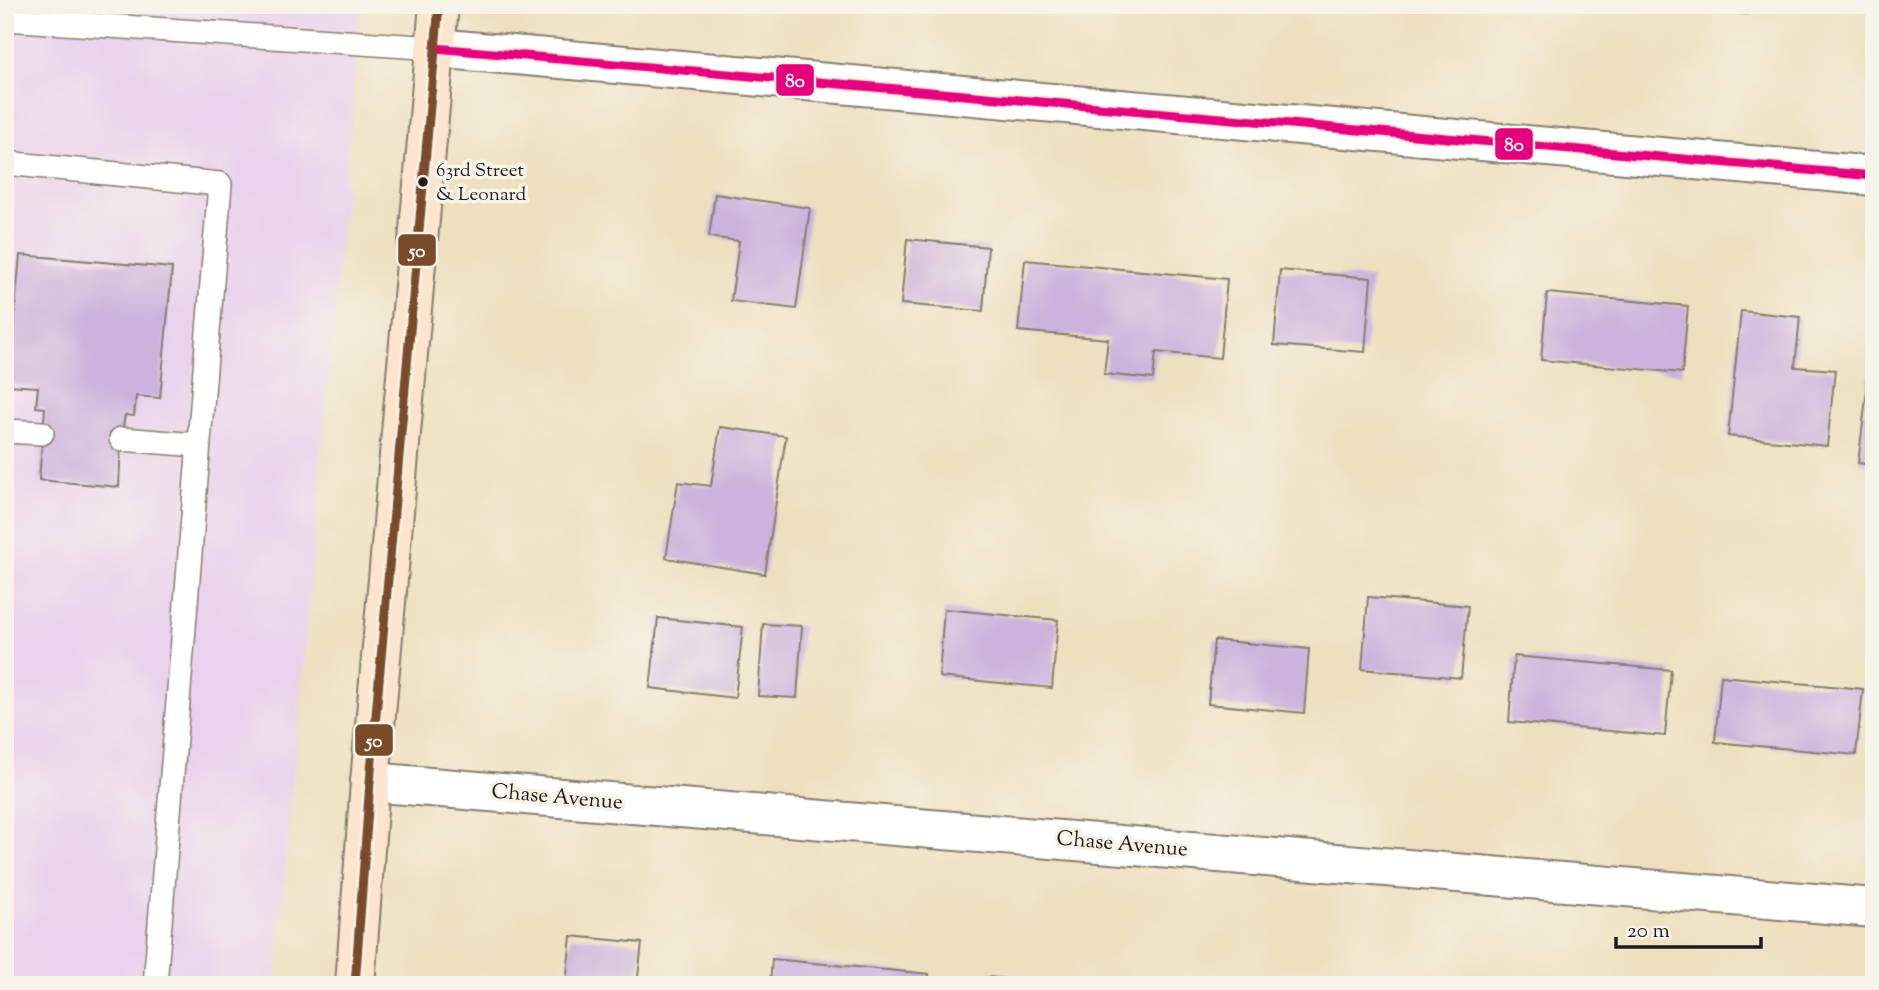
<svg xmlns="http://www.w3.org/2000/svg" width="1879" height="990" font-family="'Sorts Mill Goudy',serif">
	<rect width="100%" height="100%" fill="#f7f3e8"/>
	<filter id="ink" filterUnits="userSpaceOnUse"><feTurbulence type="fractalNoise" baseFrequency=".0143" numOctaves="2"/><feDisplacementMap in="SourceGraphic" scale="14" xChannelSelector="R" yChannelSelector="G"/><feConvolveMatrix kernelMatrix="1 2 1 2 8 2 1 2 1" color-interpolation-filters="sRGB"/></filter>
	<filter id="wash" filterUnits="userSpaceOnUse"><feTurbulence type="fractalNoise" baseFrequency=".00686" numOctaves="4" result="noise"/><feDisplacementMap in="SourceGraphic" scale="28" xChannelSelector="R" yChannelSelector="G"/><feGaussianBlur stdDeviation="1.57" result="paint"/><feColorMatrix in="noise" values="0 0 0 0 0 0 0 0 0 0 0 0 0 0 0 0 0 1.4 0 .05"/><feComposite in="paint" operator="in"/></filter>
	<g filter="url(#wash)">
		<rect width="100%" height="100%" fill="#eedfbf"/>
		<path fill="#ead1ed" d="M 5,5 L 361,5 L 275,985 L 5,985 Z"/>
		<g id="blocks">
			<path fill="#cdb2dd" d="M 1671,5 L 1748,5 L 1747,14 L 1671,7 Z
				M 715,194 L 810,208 L 796,309 L 731,301 L 739,241 L 709,237 Z
				M 907,239 L 988,247 L 983,311 L 901,304 Z
				M 20,255 L 172,268 L 160,398 L 136,396 L 134,416 L 125,415 L 121,439 L 119,487 L 39,480 L 45,408 L 36,407 L 38,387 L 8,385 Z
				M 1025,260 L 1227,279 L 1220,358 L 1156,352 L 1153,379 L 1104,374 L 1108,339 L 1018,331 Z
				M 1280,270 L 1371,278 L 1365,352 L 1274,345 Z
				M 1547,293 L 1688,306 L 1682,373 L 1541,360 Z
				M 1741,311 L 1800,317 L 1795,367 L 1835,370 L 1827,446 L 1728,436 Z
				M 1872,350 L 1874,350 L 1874,465 L 1858,463 Z
				M 720,427 L 786,436 L 765,574 L 666,558 L 678,482 L 711,486 Z
				M 1368,597 L 1468,606 L 1461,678 L 1362,669 Z
				M 944,609 L 1058,620 L 1052,688 L 939,677 Z
				M 658,618 L 743,627 L 735,698 L 650,688 Z
				M 763,624 L 802,626 L 797,698 L 758,696 Z
				M 1214,640 L 1309,649 L 1304,713 L 1208,704 Z
				M 1514,656 L 1671,670 L 1665,736 L 1509,722 Z
				M 1721,676 L 1863,689 L 1856,755 L 1715,742 Z
				M 571,936 L 642,943 L 637,985 L 566,985 Z
				M 772,959 L 929,974 L 928,985 L 770,985 Z
				M 987,977 L 1048,983 L 1048,985 L 986,985 Z"/>
		</g>
	</g>
	<g filter="url(#ink)">
		<use href="#blocks" fill-opacity="0" stroke="#857e6e" stroke-width="2"/>
		<g fill="none" stroke-linecap="round" stroke-linejoin="round">
			<defs>
				<path id="lane" d="M 5,19 L 435,48
					M 5,163 L 220,184 L 155,985
					M 5,431 L 42,433
					M 121,439 L 198,445"/>
				<path id="street" d="M 435,48 L 1874,176
					M 370,782 L 1874,908"/>
				<path id="secondary" d="M 355,985 L 370,782 L 439,5"/>
			</defs>
			<use href="#lane" stroke="#857e6e" stroke-width="26"/>
			<use href="#street" stroke="#857e6e" stroke-width="42"/>
			<use href="#secondary" stroke="#857e6e" stroke-width="42"/>
			<use href="#lane" stroke="#fff" stroke-width="23"/>
			<use href="#street" stroke="#fff" stroke-width="38"/>
			<use href="#secondary" stroke="#fbe5cf" stroke-width="38"/>
			<defs>
				<path id="bus-1" d="M 435,48 L 1874,176"/>
				<path id="bus-2" d="M 355,985 L 370,782 L 439,5"/>
			</defs>
			<use href="#bus-1" stroke="#f7f3e8" stroke-width="14"/>
			<use href="#bus-2" stroke="#f7f3e8" stroke-width="14"/>
			<use href="#bus-1" stroke="#e5007d" stroke-width="9"/>
			<use href="#bus-2" stroke="#7a4b2a" stroke-width="9"/>
		</g>
	</g>
	<circle fill="#1c1c1c" stroke="#f7f3e8" stroke-width="2.5" cx="423" cy="182" r="6"/>
	<g text-anchor="middle" dominant-baseline="central" stroke-width="7" stroke-linejoin="round" paint-order="stroke">
		<g font-size="19" fill="#1c1c1c" stroke="#f7f3e8" text-anchor="start">
			<text x="436" y="171">63rd Street<tspan x="436" dy="24">&amp; Leonard</tspan></text>
		</g>
		<g font-size="21" fill="#1c1c1c" stroke="#f7f3e8">
			<text transform="translate(557 798) rotate(5)">Chase Avenue</text>
			<text transform="translate(1122 845) rotate(5)">Chase Avenue</text>
		</g>
	</g>
	<g stroke="#f7f3e8" stroke-width="2.5">
		<rect x="775" y="63" width="40" height="34" rx="7" fill="#e5007d"/>
		<rect x="1494" y="127" width="40" height="34" rx="7" fill="#e5007d"/>
		<rect x="397" y="233" width="40" height="34" rx="7" fill="#7a4b2a"/>
		<rect x="354" y="723" width="40" height="34" rx="7" fill="#7a4b2a"/>
	</g>
	<g font-size="19" text-anchor="middle" font-weight="bold" fill="#fff">
		<text x="795" y="87">80</text>
		<text x="1514" y="151">80</text>
		<text x="417" y="257">50</text>
		<text x="374" y="747">50</text>
	</g>
	<rect width="1879" height="990" fill="none" stroke="#f7f3e8" stroke-width="28"/>
	<path d="M1616 937v10h145v-10" fill="none" stroke="#1c1c1c" stroke-width="3.5"/>
	<text x="1627" y="937" font-size="21" fill="#1c1c1c" stroke="#f7f3e8" stroke-width="5" paint-order="stroke">20 m</text>
</svg>
